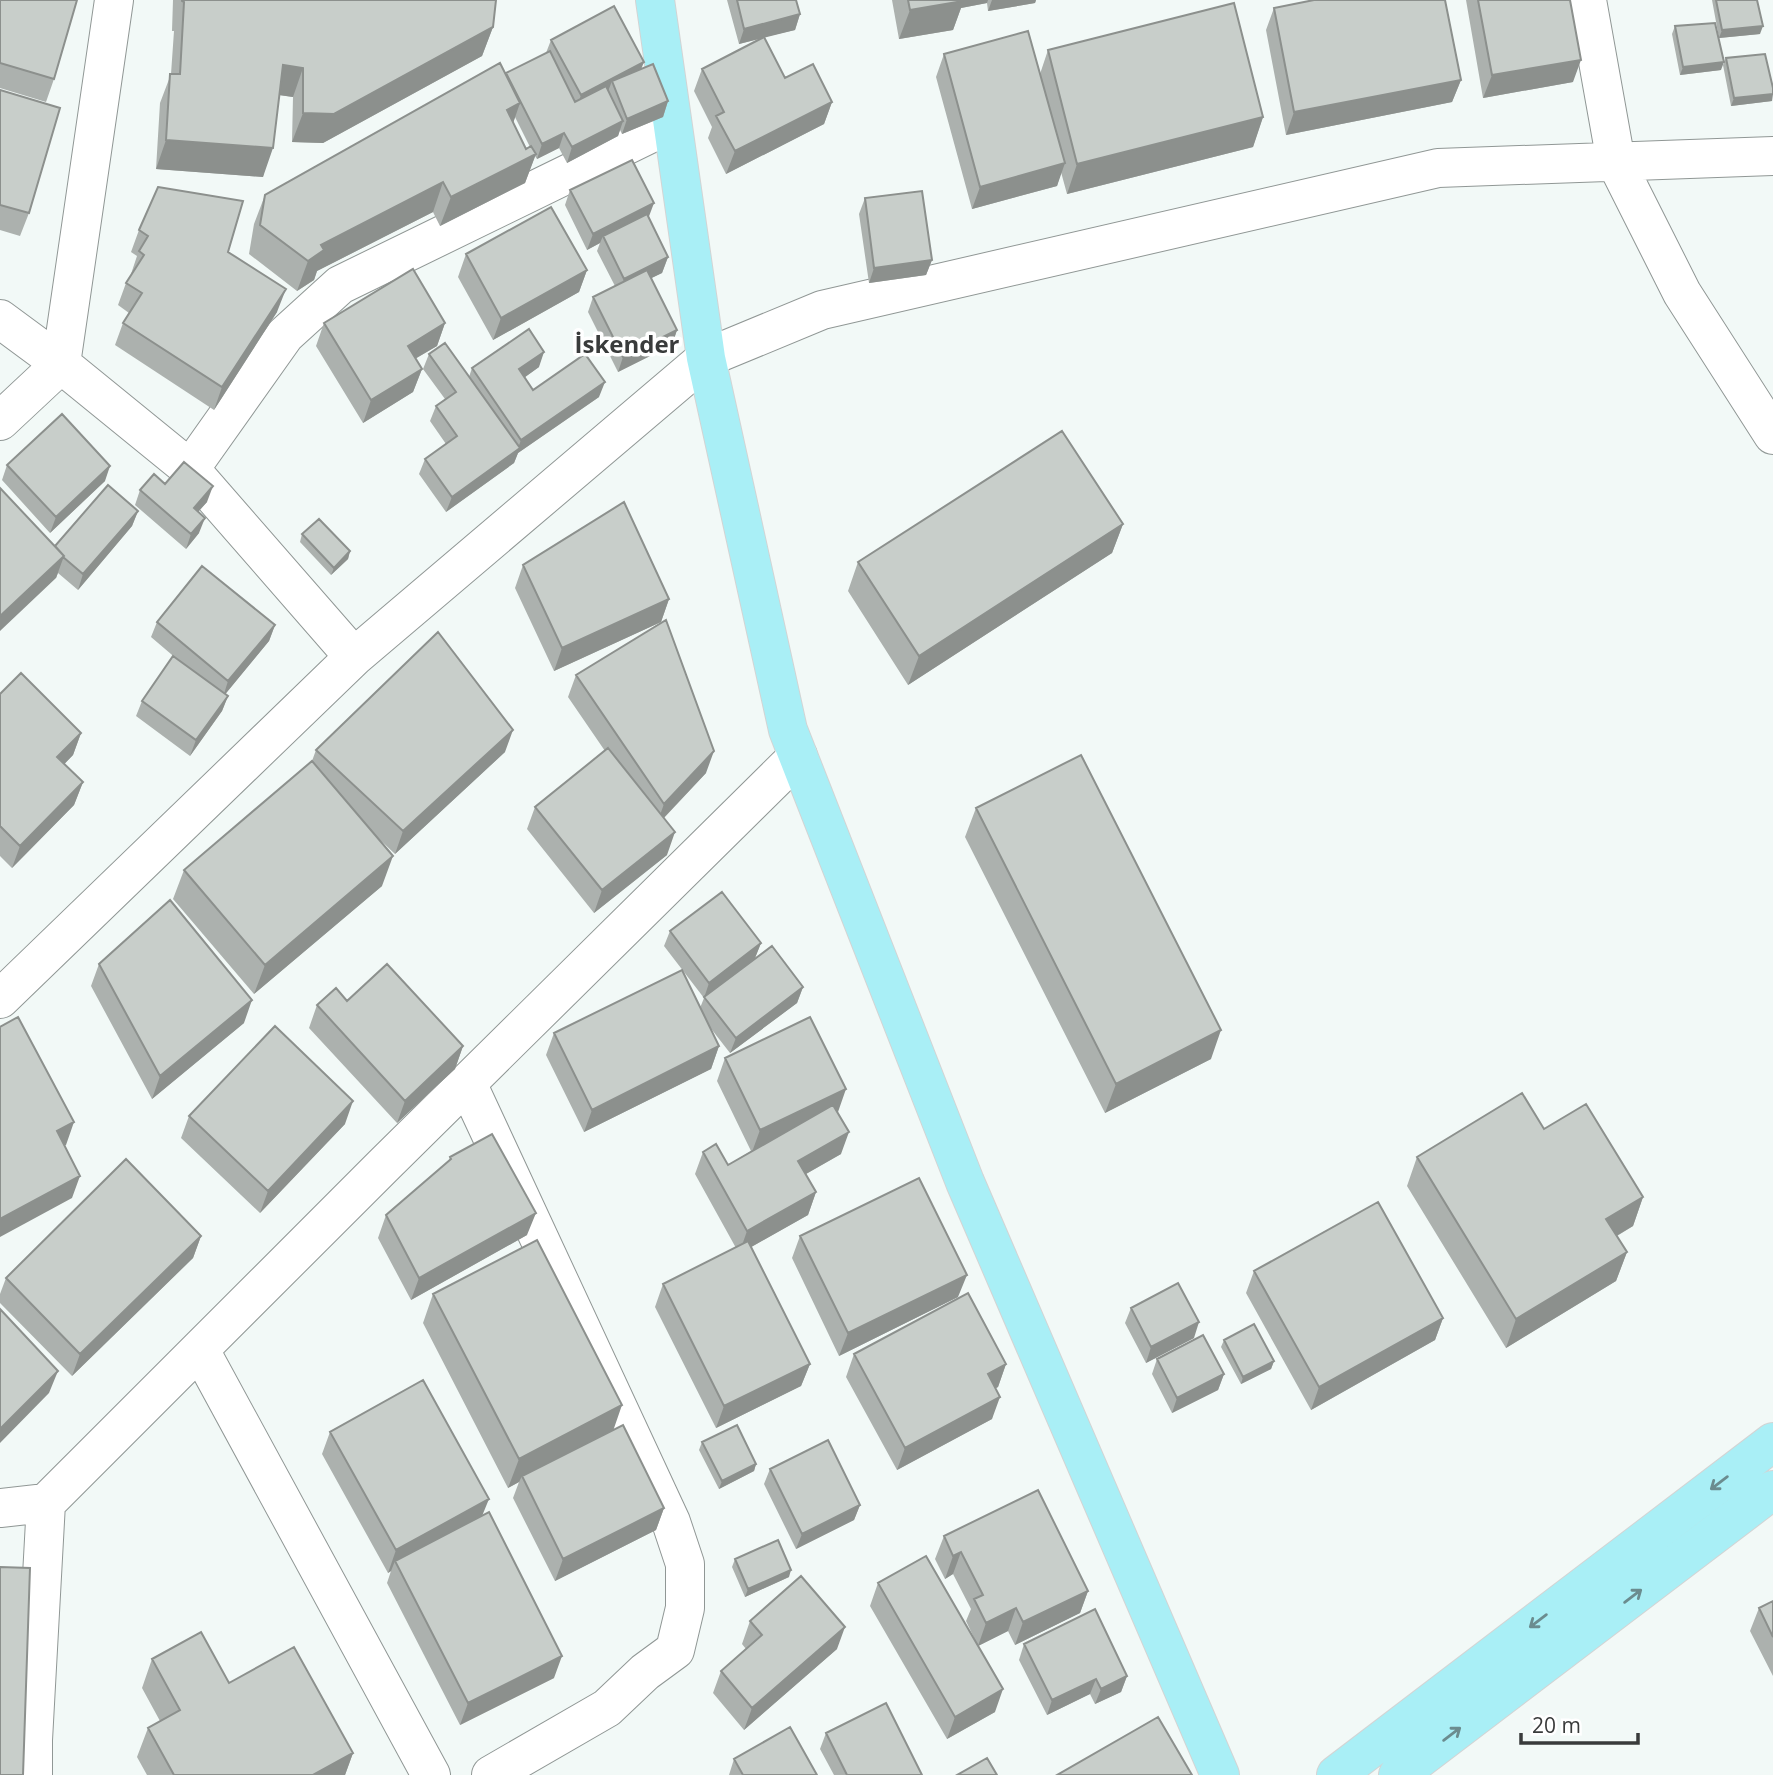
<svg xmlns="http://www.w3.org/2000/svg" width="1773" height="1775" font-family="'Open Sans',sans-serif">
	<rect width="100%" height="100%" fill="#f2f9f7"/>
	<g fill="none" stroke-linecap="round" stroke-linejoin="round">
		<defs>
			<path id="minor" d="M 1587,0 L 1616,162 L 1682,293 L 1773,435
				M 0,319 L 61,364 L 190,469 L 354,657
				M 0,421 L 61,364 L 114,0
				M 190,469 L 285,335 L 340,285 L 672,123
				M 0,999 L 354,657 L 706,358 L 822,310 L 1438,168 L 1773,156
				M 467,1083 L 671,1522 L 685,1564 L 685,1608 L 675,1650 L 645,1672 L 607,1708 L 491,1775
				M 200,1350 L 431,1775
				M 0,1508 L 46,1503 L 383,1166 L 798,756
				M 33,1775 L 33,1740 L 46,1503"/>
			<path id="major" d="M 655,0 L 706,358 L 788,730 L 965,1182 L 1220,1775
				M 1336,1775 L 1773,1442
				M 1398,1775 L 1773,1490"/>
		</defs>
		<use href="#minor" stroke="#909795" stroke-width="40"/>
		<use href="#major" stroke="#d3d4d4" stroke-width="40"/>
		<use href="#minor" stroke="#fff" stroke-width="38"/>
		<use href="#major" stroke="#a9eff6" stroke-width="38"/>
	</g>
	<path fill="#acb1ae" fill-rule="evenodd" d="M 0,0 L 54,79 L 46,102 L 0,88 Z
		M 173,0 L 496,0 L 493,27 L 482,56 L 323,143 L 292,142 L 293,97 L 279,95 L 263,177 L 156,169 L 160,103 L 171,74 L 174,31 L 172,31 Z
		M 727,0 L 796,0 L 800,14 L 795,30 L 764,37 L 785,78 L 832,102 L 824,124 L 726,174 L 708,138 L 712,127 L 694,91 L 702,69 L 762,38 L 739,44 Z
		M 892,0 L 1036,0 L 1035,3 L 988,11 L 987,3 L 961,8 L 953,30 L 899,39 Z
		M 1466,0 L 1570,0 L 1573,82 L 1483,98 Z
		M 1712,0 L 1757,0 L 1760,34 L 1719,38 Z
		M 1274,8 L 1461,80 L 1452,102 L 1286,135 L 1266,30 Z
		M 1675,26 L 1721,70 L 1680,75 L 1672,34 Z
		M 551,40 L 641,69 L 668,101 L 663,117 L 622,134 L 620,130 L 618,136 L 567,163 L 559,148 L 537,159 L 535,156 L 525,183 L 440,226 L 433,212 L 317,271 L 314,280 L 297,291 L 249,254 L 254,224 L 265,195 L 506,75 L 546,53 ZM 515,117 L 530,147 L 526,149 L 513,123 Z
		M 1048,50 L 1263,117 L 1253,147 L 1067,194 L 1061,172 L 1057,186 L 972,209 L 936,77 L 944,54 L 1040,74 Z
		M 1726,58 L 1772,101 L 1731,106 L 1723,65 Z
		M 0,90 L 29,213 L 20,236 L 0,230 Z
		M 570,190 L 649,218 L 668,257 L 662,273 L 651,278 L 677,330 L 672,345 L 618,372 L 588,312 L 593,297 L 615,286 L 597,251 L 600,243 L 587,250 L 565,205 Z
		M 865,198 L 932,260 L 926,275 L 869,283 L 859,214 Z
		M 139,230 L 228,252 L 277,312 L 214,410 L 115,345 L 123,323 L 129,313 L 118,305 L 126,283 L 132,274 L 131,274 L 137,256 L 131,252 Z
		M 466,254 L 587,270 L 579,292 L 493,340 L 458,277 Z
		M 324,323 L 445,323 L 437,346 L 415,359 L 422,369 L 413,392 L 363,423 L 316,346 Z
		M 429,354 L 469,377 L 472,368 L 539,367 L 525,377 L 533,390 L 599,397 L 518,453 L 514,463 L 446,512 L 419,474 L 425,459 L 446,444 L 430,421 L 436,406 L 445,399 L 423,369 Z
		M 7,465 L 105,481 L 50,533 L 2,480 Z
		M 140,490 L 207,502 L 198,512 L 199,533 L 186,549 L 135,505 Z
		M 138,511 L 132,526 L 78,590 L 58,573 L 56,578 L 55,546 Z
		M 1123,524 L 1112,553 L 908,685 L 848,591 L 858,562 Z
		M 302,534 L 350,551 L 348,559 L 331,575 L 300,542 Z
		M 523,565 L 669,599 L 661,622 L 554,671 L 515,588 Z
		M 157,622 L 275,625 L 269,641 L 225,694 L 228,696 L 222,711 L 190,756 L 136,716 L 142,701 L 178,660 L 151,637 Z
		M 576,675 L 706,773 L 664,818 L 667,855 L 594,913 L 527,829 L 535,807 L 605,751 L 568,697 Z
		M 0,694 L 81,733 L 73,755 L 64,764 L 83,782 L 74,805 L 12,868 L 0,856 Z
		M 316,750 L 505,752 L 395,854 L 374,834 L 382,886 L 254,994 L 173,899 L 184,870 L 312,761 Z
		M 976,808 L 1211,1059 L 1105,1113 L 965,837 Z
		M 670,931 L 761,943 L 755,958 L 803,987 L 797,1003 L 730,1053 L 709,1026 L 719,1046 L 711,1069 L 584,1132 L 546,1055 L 554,1033 L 700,1008 L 704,998 L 664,946 Z
		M 99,964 L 244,1023 L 152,1099 L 91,986 Z
		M 347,1001 L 463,1046 L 455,1069 L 397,1123 L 309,1028 L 317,1005 Z
		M 725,1058 L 837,1112 L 841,1154 L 806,1174 L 816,1192 L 808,1215 L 751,1247 L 810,1364 L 801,1386 L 716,1428 L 655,1307 L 663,1284 L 736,1248 L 695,1174 L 703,1152 L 728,1165 L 751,1151 L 717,1081 Z
		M 189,1116 L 345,1124 L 260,1213 L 181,1138 Z
		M 1544,1129 L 1643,1197 L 1633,1226 L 1617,1236 L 1627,1252 L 1616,1281 L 1506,1348 L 1407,1186 L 1417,1157 Z
		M 450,1157 L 527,1235 L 411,1300 L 378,1238 L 386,1215 L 449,1161 Z
		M 201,1236 L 193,1258 L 72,1376 L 0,1303 L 0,1294 L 6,1278 Z
		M 800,1236 L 958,1297 L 839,1356 L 792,1258 Z
		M 1254,1271 L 1443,1318 L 1435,1340 L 1311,1410 L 1246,1293 Z
		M 433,1294 L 613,1430 L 664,1508 L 656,1530 L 555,1581 L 513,1498 L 519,1482 L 508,1488 L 423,1323 Z
		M 1131,1308 L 1194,1338 L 1146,1363 L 1125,1323 Z
		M 1224,1340 L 1274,1361 L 1271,1369 L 1241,1384 L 1221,1347 Z
		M 854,1354 L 1006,1364 L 998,1387 L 996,1388 L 992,1419 L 897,1470 L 846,1377 Z
		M 1157,1359 L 1224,1374 L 1218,1390 L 1172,1413 L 1152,1374 Z
		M 330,1432 L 482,1516 L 554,1678 L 460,1725 L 387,1583 L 391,1571 L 388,1573 L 322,1454 Z
		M 702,1442 L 756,1464 L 754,1471 L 719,1489 L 699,1450 Z
		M 770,1469 L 860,1505 L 854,1520 L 796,1549 L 764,1484 Z
		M 944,1536 L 1088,1591 L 1080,1613 L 1015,1645 L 1008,1631 L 978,1646 L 966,1621 L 971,1609 L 953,1574 L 945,1579 L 935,1559 Z
		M 735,1559 L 789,1577 L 745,1597 L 732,1567 Z
		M 878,1583 L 995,1712 L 947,1739 L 870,1606 Z
		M 1773,1601 L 1773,1676 L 1750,1631 L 1759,1608 Z
		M 750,1621 L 837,1649 L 744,1730 L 713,1693 L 721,1671 L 746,1649 L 742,1644 Z
		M 1024,1644 L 1127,1676 L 1121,1692 L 1095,1704 L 1090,1694 L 1047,1715 L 1019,1660 Z
		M 152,1659 L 229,1683 L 353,1753 L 345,1775 L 147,1775 L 137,1757 L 148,1728 L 160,1721 L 142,1688 Z
		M 826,1733 L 922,1775 L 834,1775 L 820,1749 Z
		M 734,1759 L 817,1775 L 729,1775 Z"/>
	<path fill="#8c908d" d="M 953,0 L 988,0 L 987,3 L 961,8 L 953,30 L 899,39 L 910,10 Z
		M 992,0 L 1036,0 L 1035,3 L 988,11 Z
		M 800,14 L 795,30 L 739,44 L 744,29 Z
		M 1763,26 L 1760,34 L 1719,38 L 1722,30 Z
		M 493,27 L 482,56 L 323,143 L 292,142 L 303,113 Z
		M 1581,60 L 1573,82 L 1483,98 L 1492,75 Z
		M 644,62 L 638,77 L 612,81 L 607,94 L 576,110 L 581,95 Z
		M 1724,62 L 1721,70 L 1680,75 L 1683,67 Z
		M 283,65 L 303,68 L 293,97 L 272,94 Z
		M 1461,80 L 1452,102 L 1286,135 L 1294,112 Z
		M 1773,94 L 1772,101 L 1731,106 L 1734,98 Z
		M 668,101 L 663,117 L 622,134 L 627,119 Z
		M 832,102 L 824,124 L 726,174 L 735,151 Z
		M 520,103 L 510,132 L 507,110 Z
		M 1263,117 L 1253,147 L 1067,194 L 1077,164 Z
		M 623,121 L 618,136 L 567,163 L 572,147 Z
		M 564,133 L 559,148 L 537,159 L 542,144 Z
		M 166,140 L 273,148 L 263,177 L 156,169 Z
		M 536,154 L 525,183 L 440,226 L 451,197 Z
		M 1065,163 L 1057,186 L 972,209 L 980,187 Z
		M 443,182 L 433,212 L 317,271 L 314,280 L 297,291 L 308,261 L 321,245 Z
		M 654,203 L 648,219 L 603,236 L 600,243 L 587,250 L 593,234 Z
		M 668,257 L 662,273 L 619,294 L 624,279 Z
		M 932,260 L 926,275 L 869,283 L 874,268 Z
		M 587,270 L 579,292 L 493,340 L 501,318 Z
		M 286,289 L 277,312 L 214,410 L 222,387 Z
		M 445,323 L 437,346 L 399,368 L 408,346 Z
		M 677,330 L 672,345 L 618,372 L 623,357 Z
		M 544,352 L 539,367 L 514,385 L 519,369 Z
		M 422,369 L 413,392 L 363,423 L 371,400 Z
		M 605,382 L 599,397 L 518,453 L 514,463 L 446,512 L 452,497 L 517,451 L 521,440 Z
		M 110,466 L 105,481 L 50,533 L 56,517 Z
		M 213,486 L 207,502 L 188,523 L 194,508 Z
		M 138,511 L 132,526 L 78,590 L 83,574 Z
		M 205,518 L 199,533 L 186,549 L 191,534 Z
		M 1123,524 L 1112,553 L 908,685 L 919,656 Z
		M 350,551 L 348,559 L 331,575 L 334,568 Z
		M 64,556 L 56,578 L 0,631 L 0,616 Z
		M 669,599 L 661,622 L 554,671 L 562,648 Z
		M 275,625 L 269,641 L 223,697 L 228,681 Z
		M 228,696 L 222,711 L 190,756 L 196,740 Z
		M 513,730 L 505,752 L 395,854 L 403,831 Z
		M 81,733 L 73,755 L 49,780 L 57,757 Z
		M 714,751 L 706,773 L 656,826 L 664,804 Z
		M 83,782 L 74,805 L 12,868 L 20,846 Z
		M 675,832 L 667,855 L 594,913 L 602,890 Z
		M 393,856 L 382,886 L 254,994 L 265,965 Z
		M 761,943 L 755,958 L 704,998 L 709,983 Z
		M 803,987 L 797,1003 L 730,1053 L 736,1038 Z
		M 252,1000 L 244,1023 L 152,1099 L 160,1076 Z
		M 1221,1030 L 1211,1059 L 1105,1113 L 1116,1084 Z
		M 463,1046 L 455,1069 L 397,1123 L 405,1101 Z
		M 719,1046 L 711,1069 L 584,1132 L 592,1110 Z
		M 846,1089 L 838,1112 L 752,1152 L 760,1130 Z
		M 353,1101 L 345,1124 L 260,1213 L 268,1191 Z
		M 74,1122 L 66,1145 L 48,1154 L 57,1131 Z
		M 849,1132 L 841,1154 L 790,1183 L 798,1161 Z
		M 80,1176 L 72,1198 L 0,1237 L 0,1219 Z
		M 816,1192 L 808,1215 L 739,1254 L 747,1231 Z
		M 1643,1197 L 1633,1226 L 1596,1248 L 1606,1219 Z
		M 536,1213 L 527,1235 L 411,1300 L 419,1278 Z
		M 201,1236 L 193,1258 L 72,1376 L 80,1354 Z
		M 1627,1252 L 1616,1281 L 1506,1348 L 1516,1319 Z
		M 967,1275 L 958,1297 L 839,1356 L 848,1333 Z
		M 1443,1318 L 1435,1340 L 1311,1410 L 1319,1387 Z
		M 1199,1322 L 1194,1338 L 1146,1363 L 1151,1347 Z
		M 1274,1361 L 1271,1369 L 1241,1384 L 1243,1377 Z
		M 810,1364 L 801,1386 L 716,1428 L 724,1406 Z
		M 1006,1364 L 998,1387 L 980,1396 L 988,1374 Z
		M 58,1371 L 49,1393 L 0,1443 L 0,1429 Z
		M 1224,1374 L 1218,1390 L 1172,1413 L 1177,1398 Z
		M 1000,1397 L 992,1419 L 897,1470 L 905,1448 Z
		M 622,1405 L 612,1434 L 522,1476 L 519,1482 L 508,1488 L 519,1459 Z
		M 756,1464 L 754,1471 L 719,1489 L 722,1481 Z
		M 489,1499 L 480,1521 L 395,1561 L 391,1571 L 388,1573 L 396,1550 Z
		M 860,1505 L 854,1520 L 796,1549 L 802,1534 Z
		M 664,1508 L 656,1530 L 555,1581 L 563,1559 Z
		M 961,1552 L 953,1574 L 945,1579 L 953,1556 Z
		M 791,1570 L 789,1577 L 745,1597 L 748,1589 Z
		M 1088,1591 L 1080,1613 L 1015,1645 L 1023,1622 Z
		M 1016,1608 L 1008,1631 L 978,1646 L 986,1623 Z
		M 845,1627 L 837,1649 L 744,1730 L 752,1708 Z
		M 562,1656 L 554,1678 L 460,1725 L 468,1703 Z
		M 1127,1676 L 1121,1692 L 1095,1704 L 1101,1689 Z
		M 1096,1679 L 1090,1694 L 1047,1715 L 1052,1700 Z
		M 1003,1689 L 995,1712 L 947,1739 L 955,1717 Z
		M 353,1753 L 345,1775 L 313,1775 Z"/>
	<path fill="#c8ceca" stroke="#8c908d" stroke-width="2" d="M 0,0 L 77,0 L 54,79 L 0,63 Z
		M 182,0 L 496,0 L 493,27 L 334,114 L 303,113 L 303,68 L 283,65 L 273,148 L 166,140 L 170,74 L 180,74 L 184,2 L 182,1 Z
		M 737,0 L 796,0 L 800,14 L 744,29 Z
		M 908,0 L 963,0 L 963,1 L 910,10 Z
		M 1314,0 L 1445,0 L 1461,80 L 1294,112 L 1274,8 Z
		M 1478,0 L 1570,0 L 1581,60 L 1492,75 Z
		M 1716,0 L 1757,0 L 1763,26 L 1722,30 Z
		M 1234,3 L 1263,117 L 1077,164 L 1048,50 Z
		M 614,6 L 644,62 L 581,95 L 551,40 Z
		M 1715,23 L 1724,62 L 1683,67 L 1675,26 Z
		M 1028,31 L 1065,163 L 980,187 L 944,54 Z
		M 764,37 L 785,78 L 813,64 L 832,102 L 735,151 L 716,116 L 724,112 L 702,69 Z
		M 550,51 L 575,102 L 606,86 L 623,121 L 572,147 L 564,133 L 542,144 L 506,73 Z
		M 1765,54 L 1773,88 L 1773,94 L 1734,98 L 1726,58 Z
		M 500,63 L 520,103 L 507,110 L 526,149 L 531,146 L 536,154 L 451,197 L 443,182 L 321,245 L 324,250 L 308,261 L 260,225 L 265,195 Z
		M 653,64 L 668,101 L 627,119 L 612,81 Z
		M 0,90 L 60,108 L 29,213 L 0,205 Z
		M 632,160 L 654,203 L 593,234 L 570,190 Z
		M 158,187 L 243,201 L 228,252 L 286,289 L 222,387 L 123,323 L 142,293 L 126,283 L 144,255 L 139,251 L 148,236 L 139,230 Z
		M 922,191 L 932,260 L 874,268 L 865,198 Z
		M 551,207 L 587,270 L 501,318 L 466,254 Z
		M 647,214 L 668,257 L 624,279 L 603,236 Z
		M 413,269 L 445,323 L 408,346 L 422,369 L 371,400 L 324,323 Z
		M 647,270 L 677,330 L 623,357 L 593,297 Z
		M 529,329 L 544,352 L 519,369 L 533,390 L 585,354 L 605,382 L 521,440 L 472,368 Z
		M 445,343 L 520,448 L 452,497 L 425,459 L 457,436 L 436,406 L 456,392 L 429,354 Z
		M 62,414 L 110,466 L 56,517 L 7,465 Z
		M 1062,431 L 1123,524 L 919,656 L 858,562 Z
		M 184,462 L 213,486 L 194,508 L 205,518 L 191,534 L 140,490 L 154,474 L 165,484 Z
		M 108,485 L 138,511 L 83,574 L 63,557 L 64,556 L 55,546 Z
		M 0,488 L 64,556 L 0,616 Z
		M 624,502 L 669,599 L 562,648 L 523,565 Z
		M 319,519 L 350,551 L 334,568 L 302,534 Z
		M 202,566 L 275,625 L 228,681 L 157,622 Z
		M 666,620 L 714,751 L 664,804 L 576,675 Z
		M 438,632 L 513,730 L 403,831 L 316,750 Z
		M 173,656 L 228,696 L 196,740 L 142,701 Z
		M 21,673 L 81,733 L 57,757 L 83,782 L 20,846 L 0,826 L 0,694 Z
		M 608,748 L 675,832 L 602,890 L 535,807 Z
		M 1081,755 L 1221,1030 L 1116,1084 L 976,808 Z
		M 312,761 L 393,856 L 265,965 L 184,870 Z
		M 722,892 L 761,943 L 709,983 L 670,931 Z
		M 170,900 L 252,1000 L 160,1076 L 99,964 Z
		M 772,946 L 803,987 L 736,1038 L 704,997 Z
		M 387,964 L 463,1046 L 405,1101 L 317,1005 L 336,988 L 347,1001 Z
		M 682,970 L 719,1046 L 592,1110 L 554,1033 Z
		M 18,1017 L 74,1122 L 57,1131 L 80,1176 L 0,1219 L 0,1027 Z
		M 810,1017 L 846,1089 L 760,1130 L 725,1058 Z
		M 275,1026 L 353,1101 L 268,1191 L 189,1116 Z
		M 1522,1093 L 1544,1129 L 1586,1104 L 1643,1197 L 1606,1219 L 1627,1252 L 1516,1319 L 1417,1157 Z
		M 833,1105 L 849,1132 L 798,1161 L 816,1192 L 747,1231 L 703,1152 L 716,1144 L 728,1165 Z
		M 492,1134 L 536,1213 L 419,1278 L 386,1215 L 451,1159 L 450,1157 Z
		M 126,1159 L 201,1236 L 80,1354 L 6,1278 Z
		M 919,1178 L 967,1275 L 848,1333 L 800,1236 Z
		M 1378,1202 L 1443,1318 L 1319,1387 L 1254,1271 Z
		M 537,1240 L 622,1405 L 519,1459 L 433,1294 Z
		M 748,1241 L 810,1364 L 724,1406 L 663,1284 Z
		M 1178,1283 L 1199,1322 L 1151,1347 L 1131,1308 Z
		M 968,1293 L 1006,1364 L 988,1374 L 1000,1397 L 905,1448 L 854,1354 Z
		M 0,1309 L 58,1371 L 0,1429 Z
		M 1254,1324 L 1274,1361 L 1243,1377 L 1224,1340 Z
		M 1203,1335 L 1224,1374 L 1177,1398 L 1157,1359 Z
		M 423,1380 L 489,1499 L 396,1550 L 330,1432 Z
		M 623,1425 L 664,1508 L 563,1559 L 522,1476 Z
		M 737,1425 L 756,1464 L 722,1481 L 702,1442 Z
		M 828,1440 L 860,1505 L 802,1534 L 770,1469 Z
		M 1038,1490 L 1088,1591 L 1023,1622 L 1016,1608 L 986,1623 L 974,1599 L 983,1595 L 961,1552 L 953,1556 L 944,1536 Z
		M 489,1512 L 562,1656 L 468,1703 L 395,1561 Z
		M 778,1540 L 791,1570 L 748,1589 L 735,1559 Z
		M 926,1556 L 1003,1689 L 955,1717 L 878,1583 Z
		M 0,1567 L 30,1568 L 23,1775 L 0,1775 Z
		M 801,1576 L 845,1627 L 752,1708 L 721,1671 L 762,1635 L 750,1621 Z
		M 1773,1601 L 1773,1637 L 1759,1608 Z
		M 1095,1609 L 1127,1676 L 1101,1689 L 1096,1679 L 1052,1700 L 1024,1644 Z
		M 201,1632 L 229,1683 L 294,1647 L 353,1753 L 313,1775 L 174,1775 L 148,1728 L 180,1710 L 152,1659 Z
		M 886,1703 L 922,1775 L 847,1775 L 826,1733 Z
		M 1158,1717 L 1192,1775 L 1057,1775 Z
		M 790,1727 L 817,1775 L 743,1775 L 734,1759 Z
		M 987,1758 L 997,1775 L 957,1775 Z"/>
	<defs><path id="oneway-shaft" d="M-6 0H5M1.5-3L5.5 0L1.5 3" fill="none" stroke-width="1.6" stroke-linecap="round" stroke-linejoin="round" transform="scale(1.75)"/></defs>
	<g stroke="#6b8c8f">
		<use href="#oneway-shaft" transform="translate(1719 1483) rotate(143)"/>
		<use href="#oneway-shaft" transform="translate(1633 1596) rotate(-37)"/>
		<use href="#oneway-shaft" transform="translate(1538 1621) rotate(143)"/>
		<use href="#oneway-shaft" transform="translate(1452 1734) rotate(-37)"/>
	</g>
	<g text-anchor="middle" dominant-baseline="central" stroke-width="7" stroke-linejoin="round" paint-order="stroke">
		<g font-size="24" font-weight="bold" fill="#393b3b" stroke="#fff">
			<text x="627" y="343">İskender</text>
		</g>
	</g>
	<path d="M1521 1733v10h117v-10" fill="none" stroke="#393b3b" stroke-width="3.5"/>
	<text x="1532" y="1733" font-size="21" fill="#393b3b" stroke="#ffffff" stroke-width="5" paint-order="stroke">20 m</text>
</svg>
